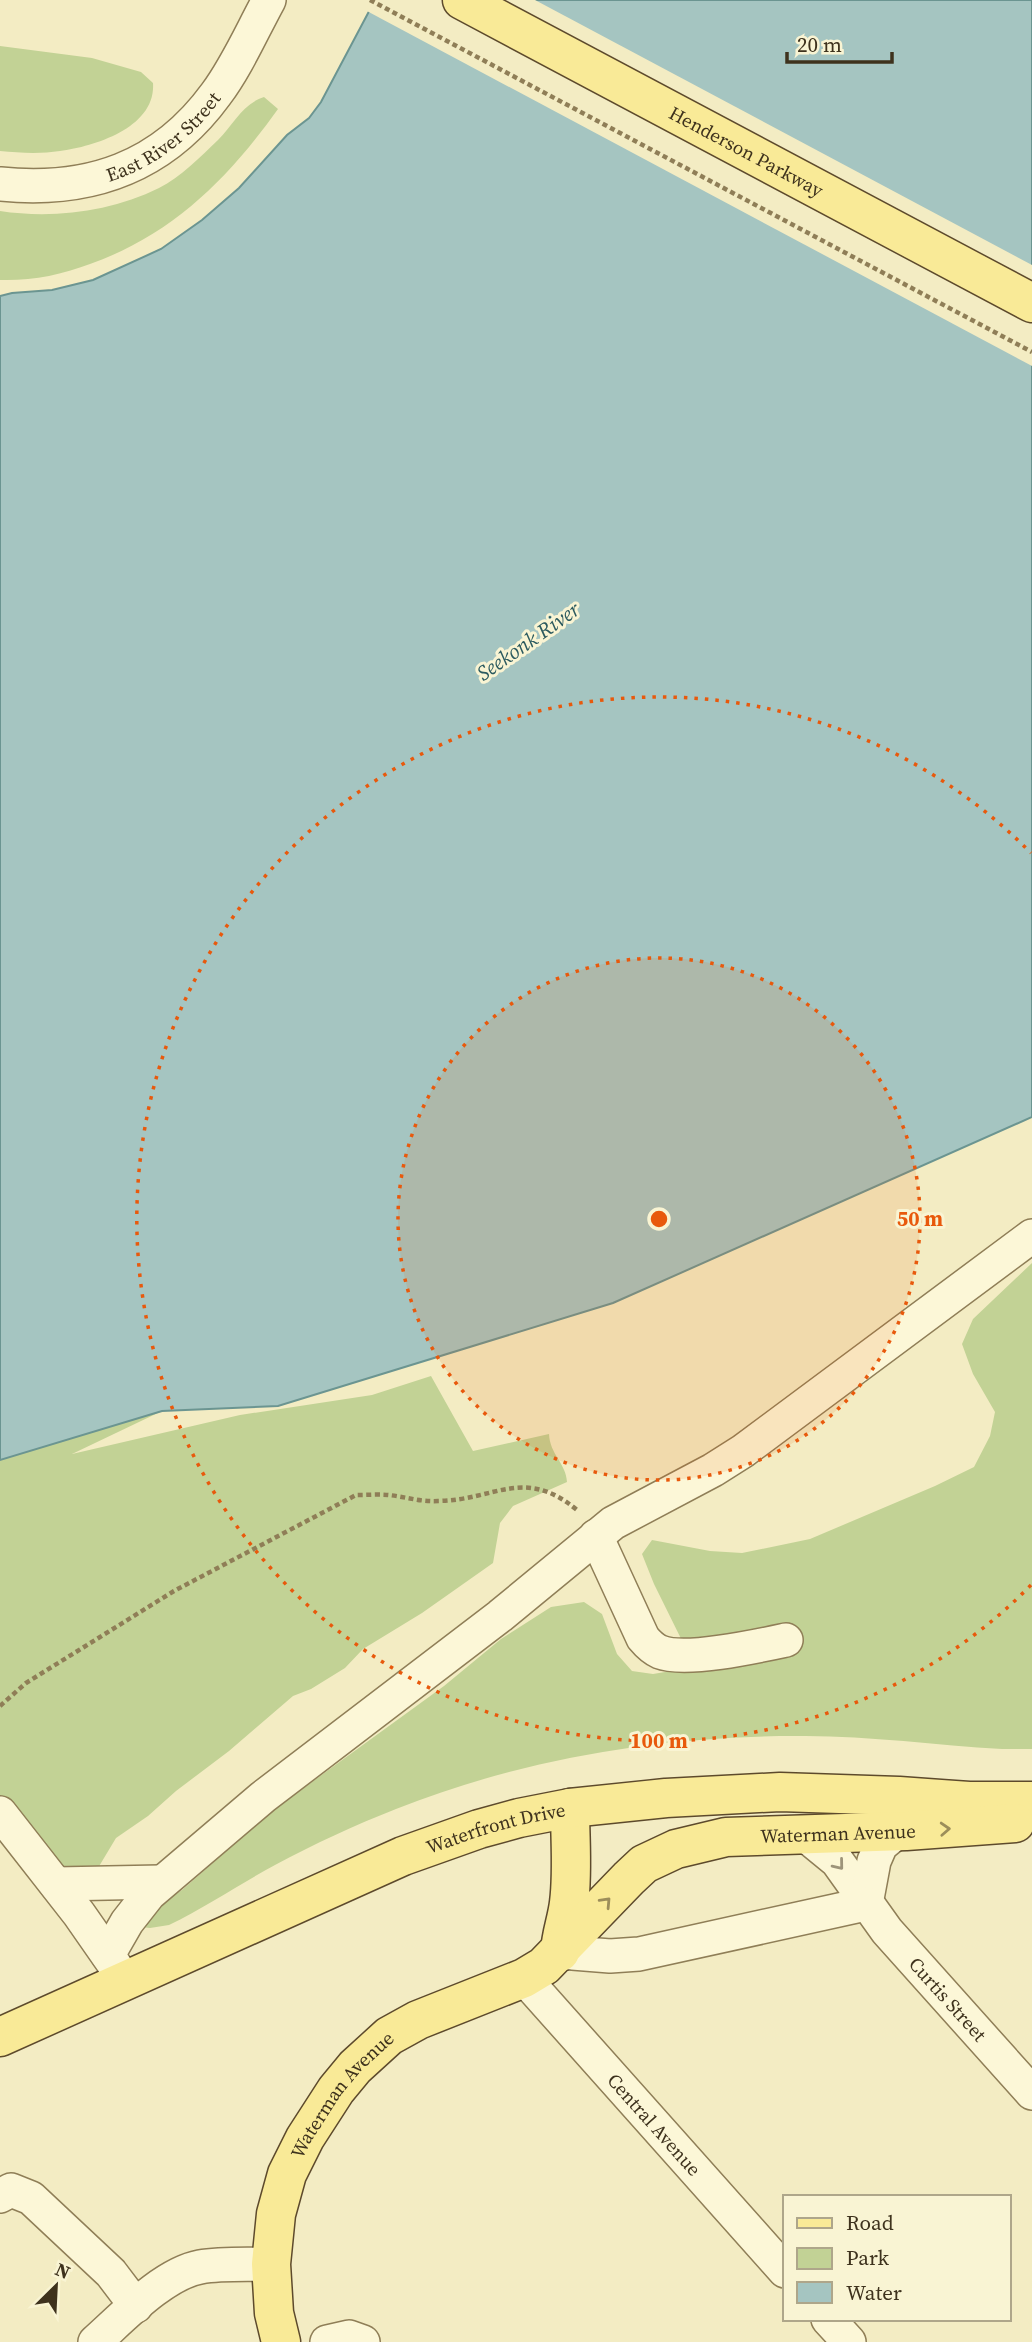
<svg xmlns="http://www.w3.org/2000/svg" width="1032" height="2342" font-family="'Source Serif 4',serif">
	<rect width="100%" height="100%" fill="#f3ecc3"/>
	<path fill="#c2d295" d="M 0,46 L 92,58 L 141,72 L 153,83 C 156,127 96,146 60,151 C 41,154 20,153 0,151 Z
		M 264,97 L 278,109 C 228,179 172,235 90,264 C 61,275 31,281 0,280 L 0,211 C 52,219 111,212 159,188 C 181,177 200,157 218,140 C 234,124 242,104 264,97 Z
		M 1032,1263 L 1032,1749 L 1002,1749 C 933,1745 864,1735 796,1736 C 660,1736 522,1759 396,1809 C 355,1825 314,1844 275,1865 C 240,1884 206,1907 169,1925 L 150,1928 L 141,1927 L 151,1910 L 182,1890 L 272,1811 L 444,1686 L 501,1639 L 551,1607 L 584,1602 L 602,1614 L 617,1654 L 632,1671 L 653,1674 L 695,1667 L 654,1584 L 642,1554 L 652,1540 L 710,1551 L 742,1553 L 810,1539 L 935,1486 L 974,1467 L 990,1436 L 995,1412 L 973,1374 L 962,1344 L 973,1319 Z
		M 431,1376 L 473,1451 L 549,1434 C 550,1455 566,1463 567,1482 L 513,1506 L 500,1523 L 493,1563 L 422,1613 L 363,1649 L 345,1668 L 311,1689 L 293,1696 L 229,1751 L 176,1791 L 148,1816 L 116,1838 L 98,1868 L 55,1902 L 0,1826 L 0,1459 L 162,1411 L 72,1454 L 240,1415 L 372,1395 Z"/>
	<path fill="#a5c5c1" stroke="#6b9591" stroke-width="2" d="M 375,0 L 1032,0 L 1032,1117 L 613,1303 L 278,1406 L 162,1411 L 0,1460 L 0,296 L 12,293 L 52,290 L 93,280 L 161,249 L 202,220 L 239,188 L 287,135 L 309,118 L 321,102 Z"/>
	<path fill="#f3ecc3" d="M 371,0 L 535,0 L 1032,265 L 1032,366 L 365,10 Z"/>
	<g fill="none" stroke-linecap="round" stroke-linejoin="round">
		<defs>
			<g id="minor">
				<path id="s1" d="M 0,184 C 89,193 162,168 216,94 C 237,66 252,31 269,0"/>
				<path d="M 596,1536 L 643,1638 C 648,1644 653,1649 660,1652 C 686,1662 758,1646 786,1640"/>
				<path d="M 0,1813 L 79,1914 L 118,1970"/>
				<path id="s2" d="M 804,1834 L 837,1861 L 887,1931 L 1032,2093"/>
				<path d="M 56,1884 L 161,1882"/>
				<path d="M 866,1904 L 874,1861 L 881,1845 L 898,1831"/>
				<path d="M 560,1952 L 610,1956 L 639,1954 L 866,1904"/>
				<path d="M 108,1955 L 127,1922 L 149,1894 L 263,1797 L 500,1616 L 613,1523 L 713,1470 L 743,1451 L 1032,1236"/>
				<path id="s3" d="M 524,1978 L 785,2271"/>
				<path d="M 0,2196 L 11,2190 L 31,2198 L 111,2273 L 136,2306"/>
				<path d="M 828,2319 L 849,2342"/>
				<path d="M 95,2342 C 122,2318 163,2274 200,2267 C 223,2263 248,2265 271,2264"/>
				<path d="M 327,2342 L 349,2337 L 363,2342"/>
			</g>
			<g id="major">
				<path id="s4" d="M 462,0 L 1032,303"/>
				<path d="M 560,1952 C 561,1934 567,1920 569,1903 C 573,1872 570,1839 570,1808"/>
				<path id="s5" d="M 0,2037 L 403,1856 L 479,1829 L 519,1818 L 570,1808 L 666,1798 L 780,1792 L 899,1796 L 969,1801 L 1032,1801"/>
				<path id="s6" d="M 281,2342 L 274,2313 L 271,2264 L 276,2214 L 287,2174 L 305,2138 L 336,2090 L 355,2067 L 389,2036 L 418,2020 L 524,1978 L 544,1966 L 629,1878 L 644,1864 L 676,1849 L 726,1837 L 906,1831 L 1015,1823"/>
			</g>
		</defs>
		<use href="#minor" stroke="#8f7e57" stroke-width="36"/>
		<use href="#major" stroke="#5d4a2c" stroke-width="41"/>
		<path stroke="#8f7e57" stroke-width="4.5" stroke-dasharray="5 3.5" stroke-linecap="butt" d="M 370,0 L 1032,352
			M 0,1706 L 26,1683 L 174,1591 L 356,1495 C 367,1495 379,1494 389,1495 C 406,1497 421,1502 438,1501 C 496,1500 524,1466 577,1510"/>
		<use href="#minor" stroke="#fcf7d7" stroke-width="33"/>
		<use href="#major" stroke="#f9ea97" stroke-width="38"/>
	</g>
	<defs><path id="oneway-chevron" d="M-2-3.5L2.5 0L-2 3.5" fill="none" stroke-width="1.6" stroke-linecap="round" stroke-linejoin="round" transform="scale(1.75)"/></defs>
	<g stroke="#9c8e5a">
		<use href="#oneway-chevron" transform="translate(945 1829) rotate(-3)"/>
		<use href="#oneway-chevron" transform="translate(606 1902) rotate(-47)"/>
	</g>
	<use stroke="#9d947a" href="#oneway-chevron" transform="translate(839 1865) rotate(51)"/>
	<circle cx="659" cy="1219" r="261" fill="#e8590c" fill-opacity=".12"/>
	<g fill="none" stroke="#e8590c" stroke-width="3.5" stroke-dasharray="3.5 7">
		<circle cx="659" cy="1219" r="261"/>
		<path d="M1031 1585A522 522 0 1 1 1031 853"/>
	</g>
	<g text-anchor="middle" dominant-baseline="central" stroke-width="6" stroke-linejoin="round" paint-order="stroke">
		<g font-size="19" fill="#3e321d" stroke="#f9f4d3">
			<text stroke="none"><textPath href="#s1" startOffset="177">East River Street</textPath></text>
			<text stroke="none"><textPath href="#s4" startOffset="322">Henderson Parkway</textPath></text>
			<text stroke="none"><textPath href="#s5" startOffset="539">Waterfront Drive</textPath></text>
			<text stroke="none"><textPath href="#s6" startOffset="856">Waterman Avenue</textPath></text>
			<text stroke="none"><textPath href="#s2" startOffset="220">Curtis Street</textPath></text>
			<text stroke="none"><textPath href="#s6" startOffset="268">Waterman Avenue</textPath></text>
			<text stroke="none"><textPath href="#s3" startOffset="196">Central Avenue</textPath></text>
		</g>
		<g font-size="21" font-style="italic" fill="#2b5a5f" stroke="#f9f4d3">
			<text transform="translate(528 641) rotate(-35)">Seekonk River</text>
		</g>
	</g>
	<circle cx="659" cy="1219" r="10" fill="#e8590c" stroke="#f9f4d3" stroke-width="3.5"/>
	<g font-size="21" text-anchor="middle" font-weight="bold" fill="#e8590c" stroke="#f9f4d3" stroke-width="6" stroke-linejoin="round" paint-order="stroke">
		<text x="920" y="1226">50 m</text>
		<text x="659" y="1748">100 m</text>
	</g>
	<rect x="783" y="2195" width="228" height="126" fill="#f9f4d3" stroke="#aea68a" stroke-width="2"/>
	<rect x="797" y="2218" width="35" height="10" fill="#f9ea97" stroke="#aea68a" stroke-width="2"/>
	<text x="846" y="2230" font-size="21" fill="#3e321d">Road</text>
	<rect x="797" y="2248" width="35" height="21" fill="#c2d295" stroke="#aea68a" stroke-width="2"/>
	<text x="846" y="2265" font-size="21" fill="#3e321d">Park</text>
	<rect x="797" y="2282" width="35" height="21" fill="#a5c5c1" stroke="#aea68a" stroke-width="2"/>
	<text x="846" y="2300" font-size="21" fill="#3e321d">Water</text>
	<g transform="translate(56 2286) rotate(24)" stroke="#f9f4d3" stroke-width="5" paint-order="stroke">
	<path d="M0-5L12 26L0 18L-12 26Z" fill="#3e321d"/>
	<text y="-10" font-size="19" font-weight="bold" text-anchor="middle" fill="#3e321d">N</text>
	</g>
	<path d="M787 52v10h105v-10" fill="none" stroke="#3e321d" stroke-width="3.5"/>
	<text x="797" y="52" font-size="21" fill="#3e321d" stroke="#f9f4d3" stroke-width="5" paint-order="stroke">20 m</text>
</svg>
